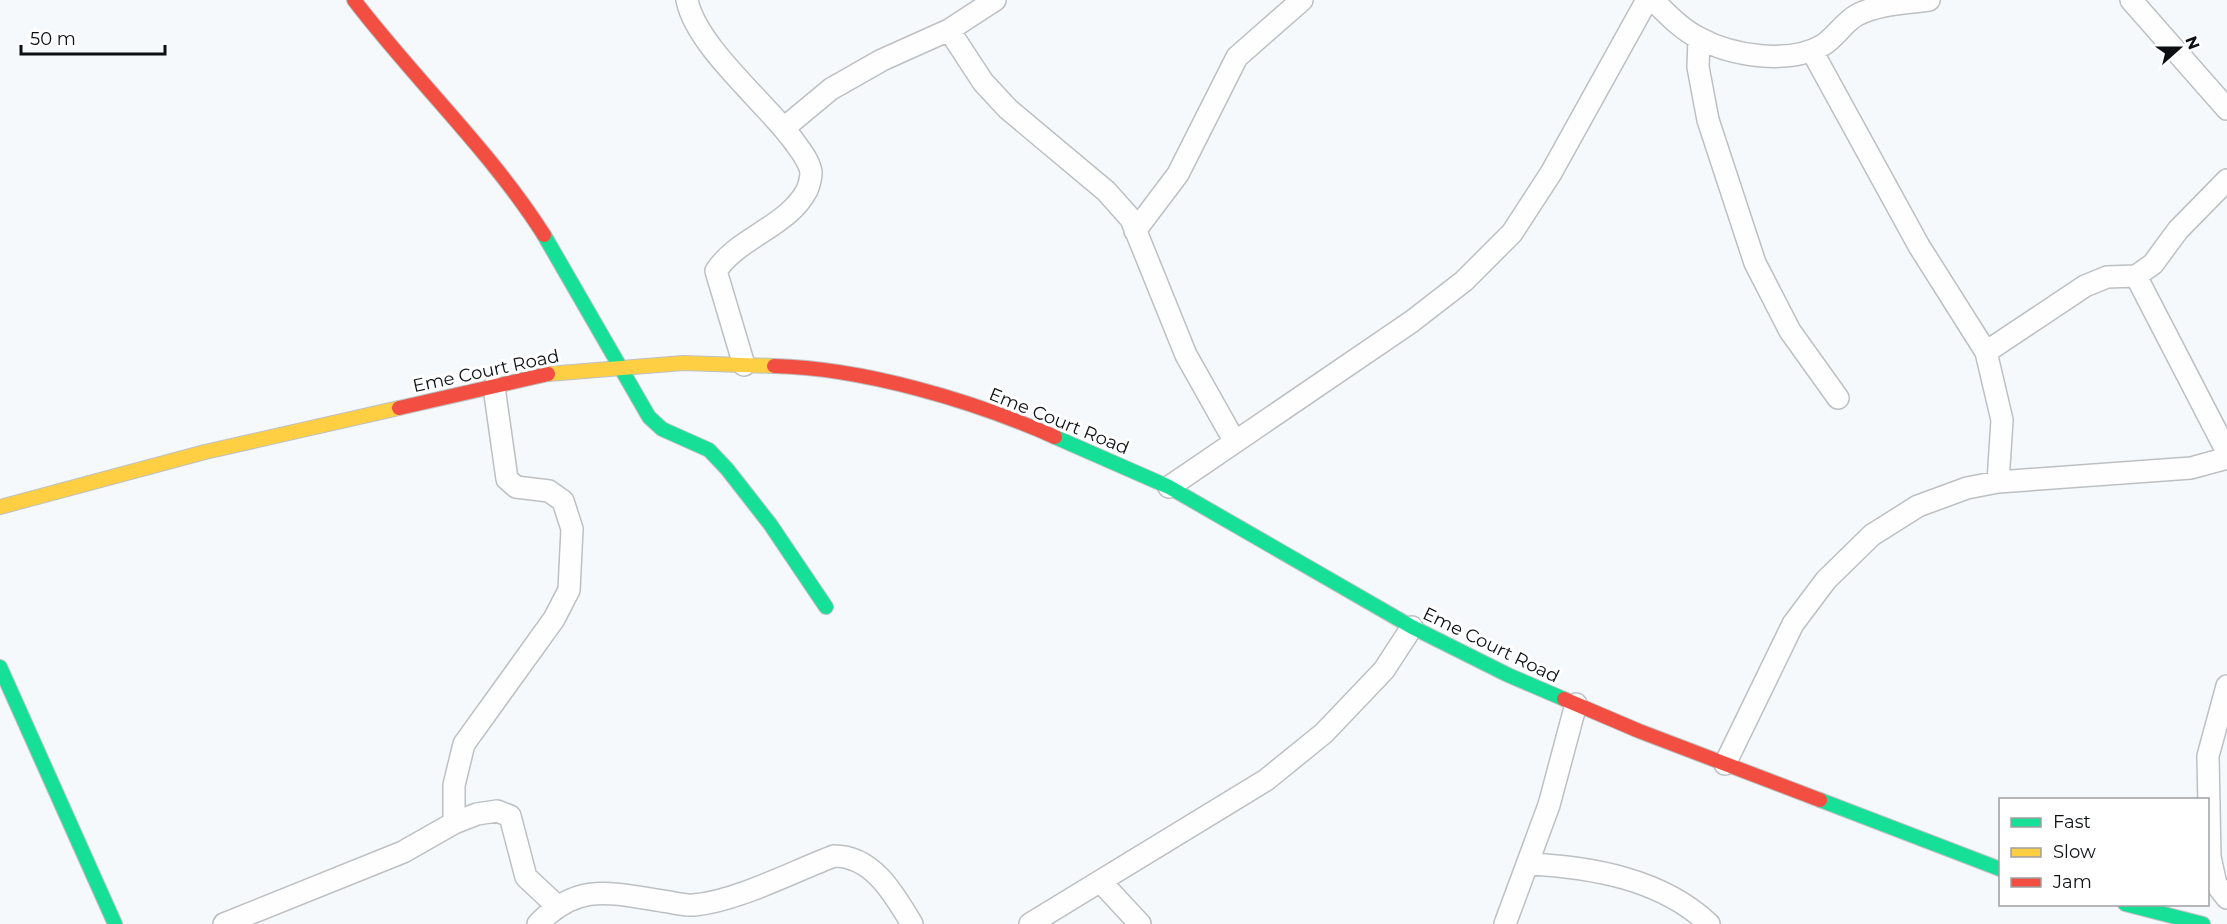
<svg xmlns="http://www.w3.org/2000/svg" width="2227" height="924" font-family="Montserrat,sans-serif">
	<rect width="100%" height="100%" fill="#f6f9fc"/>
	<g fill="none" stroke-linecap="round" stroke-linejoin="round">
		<defs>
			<path id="street" d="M 687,0 C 696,46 764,101 793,140 C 800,150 809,160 811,172 C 811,176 809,185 807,190 C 788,227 738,237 716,271 L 744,365
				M 1653,0 C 1667,14 1681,29 1699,38 C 1732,56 1789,65 1823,45 C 1836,37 1844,22 1857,15 C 1877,4 1907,3 1929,0
				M 2131,0 L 2227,109
				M 949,30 L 983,82 L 1008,109 L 1106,191 L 1131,219 L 1186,355 L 1235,442
				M 1699,39 L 1698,67 L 1708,120 L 1755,263 L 1790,331 L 1838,398
				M 1812,51 L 1919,246 L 1986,352 L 2002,420 L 1998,482
				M 784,128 L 831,89 L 882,60 L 949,30 L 995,0
				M 1135,231 L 1178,174 L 1237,57 L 1302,0
				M 2136,276 L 2227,452
				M 1986,352 L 2085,286 L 2107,277 L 2136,276 L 2153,264 L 2178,230 L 2227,180
				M 1169,487 L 1411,322 L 1464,281 L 1512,233 L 1551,173 L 1647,0
				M 2227,686 L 2208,756 L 2210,857 L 2216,884 L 2227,898
				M 1725,764 L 1793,624 L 1826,580 L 1872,535 L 1918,506 L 1967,488 L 1998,482 L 2191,468 L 2227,458
				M 454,823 L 454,785 L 464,744 L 554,619 L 569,590 L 572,529 L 563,501 L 549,491 L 516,487 L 507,479 L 494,387
				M 1529,864 C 1591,867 1662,879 1709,924
				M 1101,882 L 1140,924
				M 224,924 L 403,852 L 454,823 L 477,814 L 497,811 L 510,816 L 526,877 L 556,905
				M 538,924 C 578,882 610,893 662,901 C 672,902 684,906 694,905 C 737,901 792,872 834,856 C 873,856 894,894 912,924
				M 1030,924 L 1266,780 L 1324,733 L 1384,670 L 1412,627
				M 1505,924 L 1549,805 L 1576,704"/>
			<path id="fast" d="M 544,235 L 649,417 L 662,429 L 709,450 L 727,469 L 770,524 L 826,607
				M 1055,437 L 1169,487 L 1412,627 L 1508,675 L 1564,699
				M 0,667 L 115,924
				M 1820,800 L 2000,869
				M 2125,904 L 2203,924"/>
			<path id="slow" d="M 548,374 L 683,363 L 774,366
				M 0,507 L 205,452 L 399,408"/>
			<path id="jam" d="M 354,0 C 415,80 490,150 544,235
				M 774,366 C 863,368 974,401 1055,437
				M 399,408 L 548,374
				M 1564,699 L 1639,731 L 1820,800"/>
		</defs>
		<use href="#street" stroke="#bdc0c2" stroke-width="24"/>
		<use href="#fast" stroke="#bdc0c2" stroke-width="16"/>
		<use href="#slow" stroke="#bdc0c2" stroke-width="16"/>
		<use href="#jam" stroke="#bdc0c2" stroke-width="16"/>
		<use href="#street" stroke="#fefeff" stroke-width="21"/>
		<use href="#fast" stroke="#16e098" stroke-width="14"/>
		<use href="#slow" stroke="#ffcf43" stroke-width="14"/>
		<use href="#jam" stroke="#f24e42" stroke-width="14"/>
	</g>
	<g text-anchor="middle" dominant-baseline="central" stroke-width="6" stroke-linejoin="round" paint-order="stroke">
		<g font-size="18" fill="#0d1012" stroke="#fff">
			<text transform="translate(486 371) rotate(-12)">Eme Court Road</text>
			<text transform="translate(1059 421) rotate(22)">Eme Court Road</text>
			<text transform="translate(1491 645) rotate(26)">Eme Court Road</text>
		</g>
	</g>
	<rect x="1999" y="798" width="210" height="108" fill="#ffffff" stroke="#9e9fa0" stroke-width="1.5"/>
	<rect x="2011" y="818" width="30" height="9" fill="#16e098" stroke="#9e9fa0" stroke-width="1.5"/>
	<text x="2053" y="828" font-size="18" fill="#0d1012">Fast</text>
	<rect x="2011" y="848" width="30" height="9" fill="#ffcf43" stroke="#9e9fa0" stroke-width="1.5"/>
	<text x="2053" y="858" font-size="18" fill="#0d1012">Slow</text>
	<rect x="2011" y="878" width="30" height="9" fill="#f24e42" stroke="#9e9fa0" stroke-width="1.5"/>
	<text x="2053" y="888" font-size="18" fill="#0d1012">Jam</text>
	<g transform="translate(2179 48) rotate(69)" stroke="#ffffff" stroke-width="4.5" paint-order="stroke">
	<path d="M0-4.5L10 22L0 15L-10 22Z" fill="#0d1012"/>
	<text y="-9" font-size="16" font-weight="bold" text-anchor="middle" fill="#0d1012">N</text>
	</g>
	<path d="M21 45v9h144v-9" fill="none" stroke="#0d1012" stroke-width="3"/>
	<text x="30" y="45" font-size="18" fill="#0d1012" stroke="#ffffff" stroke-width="4.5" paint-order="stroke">50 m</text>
</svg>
